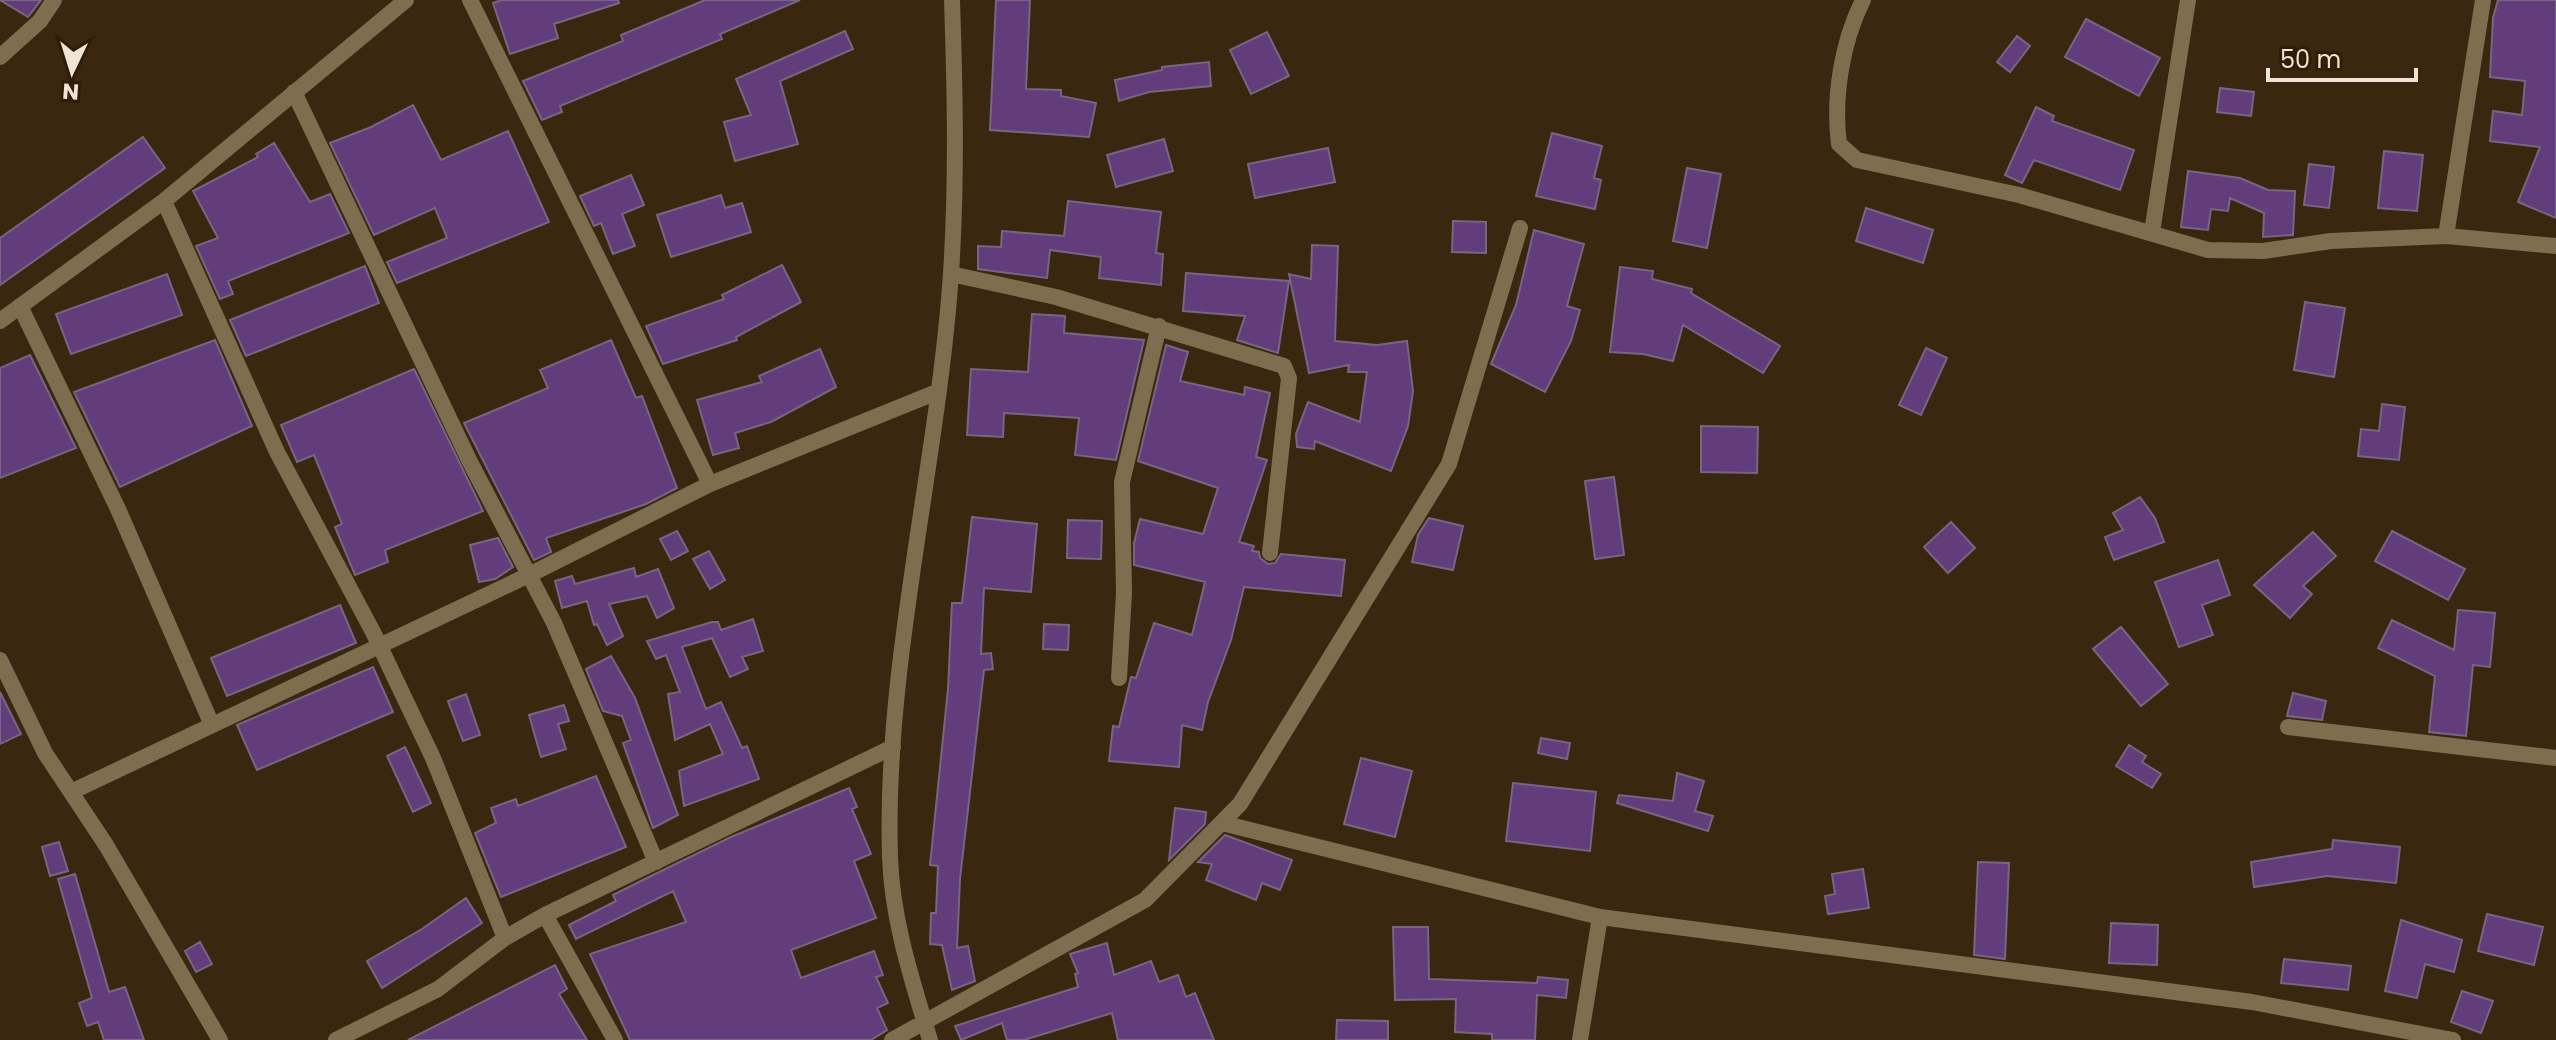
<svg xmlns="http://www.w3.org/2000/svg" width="2556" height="1040" font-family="Poppins,sans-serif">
	<rect width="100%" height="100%" fill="#3b260f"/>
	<path fill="#623c7b" stroke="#766682" stroke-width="2" d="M 0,0 L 41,0 L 28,17 Z
		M 502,0 L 618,0 L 619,3 L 554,24 L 558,38 L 510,54 L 493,3 Z
		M 705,0 L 800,0 L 720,34 L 722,39 L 560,106 L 562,112 L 542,120 L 523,81 L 623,41 L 621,35 Z
		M 996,0 L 1030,0 L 1026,89 L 1061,90 L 1061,96 L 1096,103 L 1089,137 L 990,130 Z
		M 2498,0 L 2556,0 L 2556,218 L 2518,202 L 2540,147 L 2490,141 L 2493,111 L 2522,115 L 2525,81 L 2490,77 L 2493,18 Z
		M 2086,19 L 2160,58 L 2139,96 L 2065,57 Z
		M 845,31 L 853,49 L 780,81 L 798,144 L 735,161 L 724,122 L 751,115 L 736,79 Z
		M 1267,32 L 1289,76 L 1251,94 L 1230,50 Z
		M 2017,36 L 2030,46 L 2010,72 L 1997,62 Z
		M 1209,62 L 1211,86 L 1149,92 L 1119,101 L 1115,80 L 1162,70 L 1162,67 Z
		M 2220,88 L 2254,92 L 2251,116 L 2217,112 Z
		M 413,105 L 441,160 L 508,131 L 549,222 L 397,283 L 387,262 L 447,238 L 435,208 L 374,235 L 330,143 L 371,127 Z
		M 2036,107 L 2054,116 L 2052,121 L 2134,150 L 2120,190 L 2034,160 L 2022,183 L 2005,175 Z
		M 1552,133 L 1602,146 L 1594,178 L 1601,180 L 1595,209 L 1536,196 Z
		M 143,137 L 165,168 L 0,285 L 0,238 Z
		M 1164,139 L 1173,171 L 1116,187 L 1107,155 Z
		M 274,143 L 310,202 L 330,194 L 349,233 L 228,281 L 233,294 L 220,299 L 196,246 L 218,238 L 193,191 L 258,157 L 256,154 Z
		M 1328,148 L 1335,182 L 1255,198 L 1248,164 Z
		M 2384,151 L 2423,155 L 2417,211 L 2378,208 Z
		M 2309,164 L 2334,167 L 2329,208 L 2304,205 Z
		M 1687,168 L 1721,174 L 1707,248 L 1673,241 Z
		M 2188,171 L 2240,178 L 2268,190 L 2295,191 L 2293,235 L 2263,237 L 2264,213 L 2230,198 L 2228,211 L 2211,209 L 2208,230 L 2181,227 Z
		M 631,175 L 644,205 L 622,214 L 635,246 L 613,254 L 601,223 L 594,226 L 580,196 Z
		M 721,195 L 725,208 L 742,203 L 751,232 L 671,257 L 657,215 Z
		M 1068,201 L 1161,212 L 1156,253 L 1163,254 L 1161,285 L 1099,278 L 1101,257 L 1050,250 L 1047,278 L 978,269 L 978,246 L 1001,247 L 1002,231 L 1064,236 Z
		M 1866,208 L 1933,230 L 1923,263 L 1856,241 Z
		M 1453,221 L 1486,222 L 1486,253 L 1452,252 Z
		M 1534,230 L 1584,244 L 1567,306 L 1580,310 L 1571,341 L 1545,392 L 1491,364 L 1516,305 Z
		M 1312,245 L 1338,246 L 1335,341 L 1377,345 L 1407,341 L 1413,391 L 1408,426 L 1391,471 L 1315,441 L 1314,449 L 1297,447 L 1296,434 L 1308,402 L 1360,422 L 1367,372 L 1348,372 L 1349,365 L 1309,373 L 1289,274 L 1311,279 Z
		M 782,265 L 801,302 L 736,337 L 737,340 L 663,364 L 646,326 L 724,299 L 722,295 Z
		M 365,266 L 379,303 L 246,356 L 230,320 Z
		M 1620,267 L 1653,271 L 1652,279 L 1692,289 L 1691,293 L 1780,346 L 1763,373 L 1683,325 L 1673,361 L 1643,354 L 1610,352 Z
		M 1186,273 L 1289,281 L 1278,353 L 1237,340 L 1245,316 L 1183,311 Z
		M 167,274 L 182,315 L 71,354 L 56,314 Z
		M 2305,302 L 2345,308 L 2334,377 L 2294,370 Z
		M 1032,314 L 1065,316 L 1064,333 L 1144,340 L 1116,460 L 1075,455 L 1079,418 L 1004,413 L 1003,437 L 967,435 L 971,369 L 1028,372 Z
		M 215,340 L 252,426 L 120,487 L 74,392 Z
		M 611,340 L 636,398 L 642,396 L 677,488 L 646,504 L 546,538 L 551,552 L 534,560 L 464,423 L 548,388 L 540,370 Z
		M 1166,345 L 1188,352 L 1180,381 L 1244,395 L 1245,387 L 1270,393 L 1256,457 L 1267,460 L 1239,542 L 1254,546 L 1252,551 L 1259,552 L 1260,558 L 1268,564 L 1275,563 L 1281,554 L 1345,560 L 1341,596 L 1244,587 L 1231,640 L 1208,702 L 1202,730 L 1182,725 L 1179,767 L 1109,761 L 1113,726 L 1119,727 L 1131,677 L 1136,678 L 1154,623 L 1192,635 L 1205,582 L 1134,565 L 1134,543 L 1140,519 L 1203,534 L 1218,488 L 1138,461 Z
		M 1926,348 L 1947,358 L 1921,415 L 1899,405 Z
		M 820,349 L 836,387 L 771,422 L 735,433 L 739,448 L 713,455 L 697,400 L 762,382 L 759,376 Z
		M 30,355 L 76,448 L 0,478 L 0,368 Z
		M 414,369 L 483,511 L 385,550 L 388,562 L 355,575 L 335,527 L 342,524 L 314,455 L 297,462 L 281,425 Z
		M 2382,404 L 2405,407 L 2399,460 L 2358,456 L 2361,429 L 2379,431 Z
		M 1701,426 L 1758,427 L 1757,473 L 1701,472 Z
		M 1614,477 L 1624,555 L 1595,559 L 1585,481 Z
		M 2140,497 L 2155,518 L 2164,542 L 2114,560 L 2105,537 L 2123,530 L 2113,513 Z
		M 972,517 L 1037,524 L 1031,592 L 984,588 L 981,654 L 991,653 L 993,669 L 984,670 L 960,879 L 957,948 L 968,946 L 975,981 L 952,990 L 942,945 L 930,944 L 931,913 L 936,913 L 938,866 L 930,865 L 948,689 L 952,603 L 962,603 Z
		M 1429,518 L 1463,526 L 1453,570 L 1412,562 L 1418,535 Z
		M 1068,520 L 1102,521 L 1101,559 L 1067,558 Z
		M 1951,522 L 1975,548 L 1948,573 L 1924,547 Z
		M 677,531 L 688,551 L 671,560 L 660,539 Z
		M 2392,531 L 2465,569 L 2448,600 L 2375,561 Z
		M 2313,532 L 2336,556 L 2303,586 L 2312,594 L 2290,618 L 2254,585 Z
		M 498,538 L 513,567 L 495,579 L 479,582 L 470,545 Z
		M 709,551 L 725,580 L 710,589 L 693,559 Z
		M 2218,560 L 2230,595 L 2202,605 L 2213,635 L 2179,647 L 2155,582 Z
		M 634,568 L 636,577 L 658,569 L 674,608 L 657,618 L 647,596 L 609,604 L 623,636 L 607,645 L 597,624 L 594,625 L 587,601 L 562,608 L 555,581 L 572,576 L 575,584 Z
		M 340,605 L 356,643 L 227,696 L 211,658 Z
		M 2458,610 L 2495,613 L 2490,667 L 2473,665 L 2466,736 L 2429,732 L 2435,676 L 2378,648 L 2392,620 L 2454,650 Z
		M 753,619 L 763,651 L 742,657 L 748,669 L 730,677 L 712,638 L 682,647 L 706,709 L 721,702 L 742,748 L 747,746 L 759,779 L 684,806 L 679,771 L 723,754 L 710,724 L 675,740 L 668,694 L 680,692 L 666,655 L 656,659 L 647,641 L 712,622 L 718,622 L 721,630 Z
		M 1044,624 L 1069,625 L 1068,650 L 1043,649 Z
		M 2121,627 L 2168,684 L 2141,706 L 2093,649 Z
		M 611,656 L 635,698 L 678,815 L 653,828 L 623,743 L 631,740 L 622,716 L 603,711 L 586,669 Z
		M 373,667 L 393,712 L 257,770 L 237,725 Z
		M 0,692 L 21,734 L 0,744 Z
		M 2293,693 L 2326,701 L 2322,720 L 2287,716 Z
		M 466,694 L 480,735 L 463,741 L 448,701 Z
		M 564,705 L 569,721 L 558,724 L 566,749 L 541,757 L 529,715 Z
		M 1541,738 L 1570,743 L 1567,759 L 1538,753 Z
		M 2129,745 L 2146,756 L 2142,762 L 2161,774 L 2152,788 L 2116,766 Z
		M 405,747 L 431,803 L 413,812 L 387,756 Z
		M 1361,758 L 1412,771 L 1395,837 L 1344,824 Z
		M 1677,773 L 1704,781 L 1695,811 L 1713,816 L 1708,831 L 1617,803 L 1619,795 L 1673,801 Z
		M 596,776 L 626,847 L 501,897 L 475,833 L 496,823 L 491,808 L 516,799 L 518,806 Z
		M 1513,783 L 1596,792 L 1590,851 L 1506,841 Z
		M 849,788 L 857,807 L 852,809 L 871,854 L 854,861 L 876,918 L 791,950 L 801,978 L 874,951 L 883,975 L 876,977 L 888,1003 L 877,1008 L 887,1030 L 871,1040 L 630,1040 L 590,954 L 686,922 L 673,891 L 576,939 L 569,925 L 616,901 L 613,895 L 647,878 L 731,837 Z
		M 1175,808 L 1206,812 L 1205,824 L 1169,860 Z
		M 1225,835 L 1292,860 L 1280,890 L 1262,883 L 1256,900 L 1206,880 L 1212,864 L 1198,862 Z
		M 2333,840 L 2400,847 L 2396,883 L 2327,876 L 2254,887 L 2251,862 L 2332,849 Z
		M 59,842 L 68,871 L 50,876 L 42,847 Z
		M 1978,862 L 2009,863 L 2005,959 L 1974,955 Z
		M 1863,869 L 1869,908 L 1828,914 L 1825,896 L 1835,894 L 1832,874 Z
		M 75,874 L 109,992 L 125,987 L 144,1040 L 104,1040 L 98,1022 L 87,1026 L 79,1003 L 92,998 L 58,879 Z
		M 466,898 L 482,923 L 382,988 L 367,961 L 422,929 Z
		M 2487,914 L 2543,927 L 2534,965 L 2478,951 Z
		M 2401,920 L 2462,940 L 2454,972 L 2425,964 L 2417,998 L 2385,991 Z
		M 2111,923 L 2158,925 L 2157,965 L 2109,963 Z
		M 1393,927 L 1428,927 L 1429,979 L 1537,983 L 1538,977 L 1568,980 L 1566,998 L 1537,995 L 1535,1040 L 1492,1040 L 1492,1034 L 1455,1032 L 1456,999 L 1395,1000 Z
		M 200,942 L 212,964 L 196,972 L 185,951 Z
		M 1107,943 L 1114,975 L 1151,961 L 1159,982 L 1178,975 L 1186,997 L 1195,993 L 1214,1040 L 1118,1040 L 1112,1013 L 1024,1040 L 1007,1040 L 1002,1023 L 961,1040 L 955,1026 L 1078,987 L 1075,974 L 1078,973 L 1070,954 Z
		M 2284,959 L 2351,966 L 2348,990 L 2281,983 Z
		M 555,965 L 567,989 L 559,994 L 587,1040 L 408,1040 Z
		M 2462,991 L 2493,1001 L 2481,1033 L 2451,1022 Z
		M 1337,1020 L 1388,1021 L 1388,1040 L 1336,1040 Z"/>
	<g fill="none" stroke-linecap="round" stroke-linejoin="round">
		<path stroke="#7e6d4f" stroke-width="16" d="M 470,0 L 710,484
			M 1863,0 C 1842,42 1833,97 1839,144 L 1857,160 L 2019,195 L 2208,250 L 2263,251 L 2331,241 L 2446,236 L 2556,246
			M 0,57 L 40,21 L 54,0
			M 294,92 L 469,460 L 554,623 L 656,862
			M 164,201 L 277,452 L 373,632 L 433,758 L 505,938
			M 2152,232 L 2188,0
			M 2446,236 L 2483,0
			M 951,274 L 1056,297 L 1284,366 L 1289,378 L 1270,553
			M 20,306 L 118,509 L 212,725
			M 0,321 L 164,201 L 406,0
			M 0,660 L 45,753 L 106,845 L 220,1040
			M 1119,678 L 1124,593 L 1122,482 L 1159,326
			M 2288,727 L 2556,758
			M 71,792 L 529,575 L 710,484 L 937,392
			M 1222,823 L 1600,917 L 2252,1002 L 2453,1040
			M 545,915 L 615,1040
			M 336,1040 L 438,989 L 505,938 L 545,915 L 893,747
			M 892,1040 L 1145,900 L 1240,804 L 1449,464 L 1520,228
			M 930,1040 C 912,980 892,920 890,857 C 884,664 938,465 951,273 C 957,182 955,91 952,0
			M 1580,1040 L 1600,917"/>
	</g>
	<g transform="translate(72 72) rotate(184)" stroke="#301d06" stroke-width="6" paint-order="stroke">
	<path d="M0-6L14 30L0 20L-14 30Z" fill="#f1e3d6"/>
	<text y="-12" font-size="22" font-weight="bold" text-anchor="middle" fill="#f1e3d6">N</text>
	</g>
	<path d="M2268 68v12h148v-12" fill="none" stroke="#f1e3d6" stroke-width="4"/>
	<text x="2280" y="68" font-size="24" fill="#f1e3d6" stroke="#301d06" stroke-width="6" paint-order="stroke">50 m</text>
</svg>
